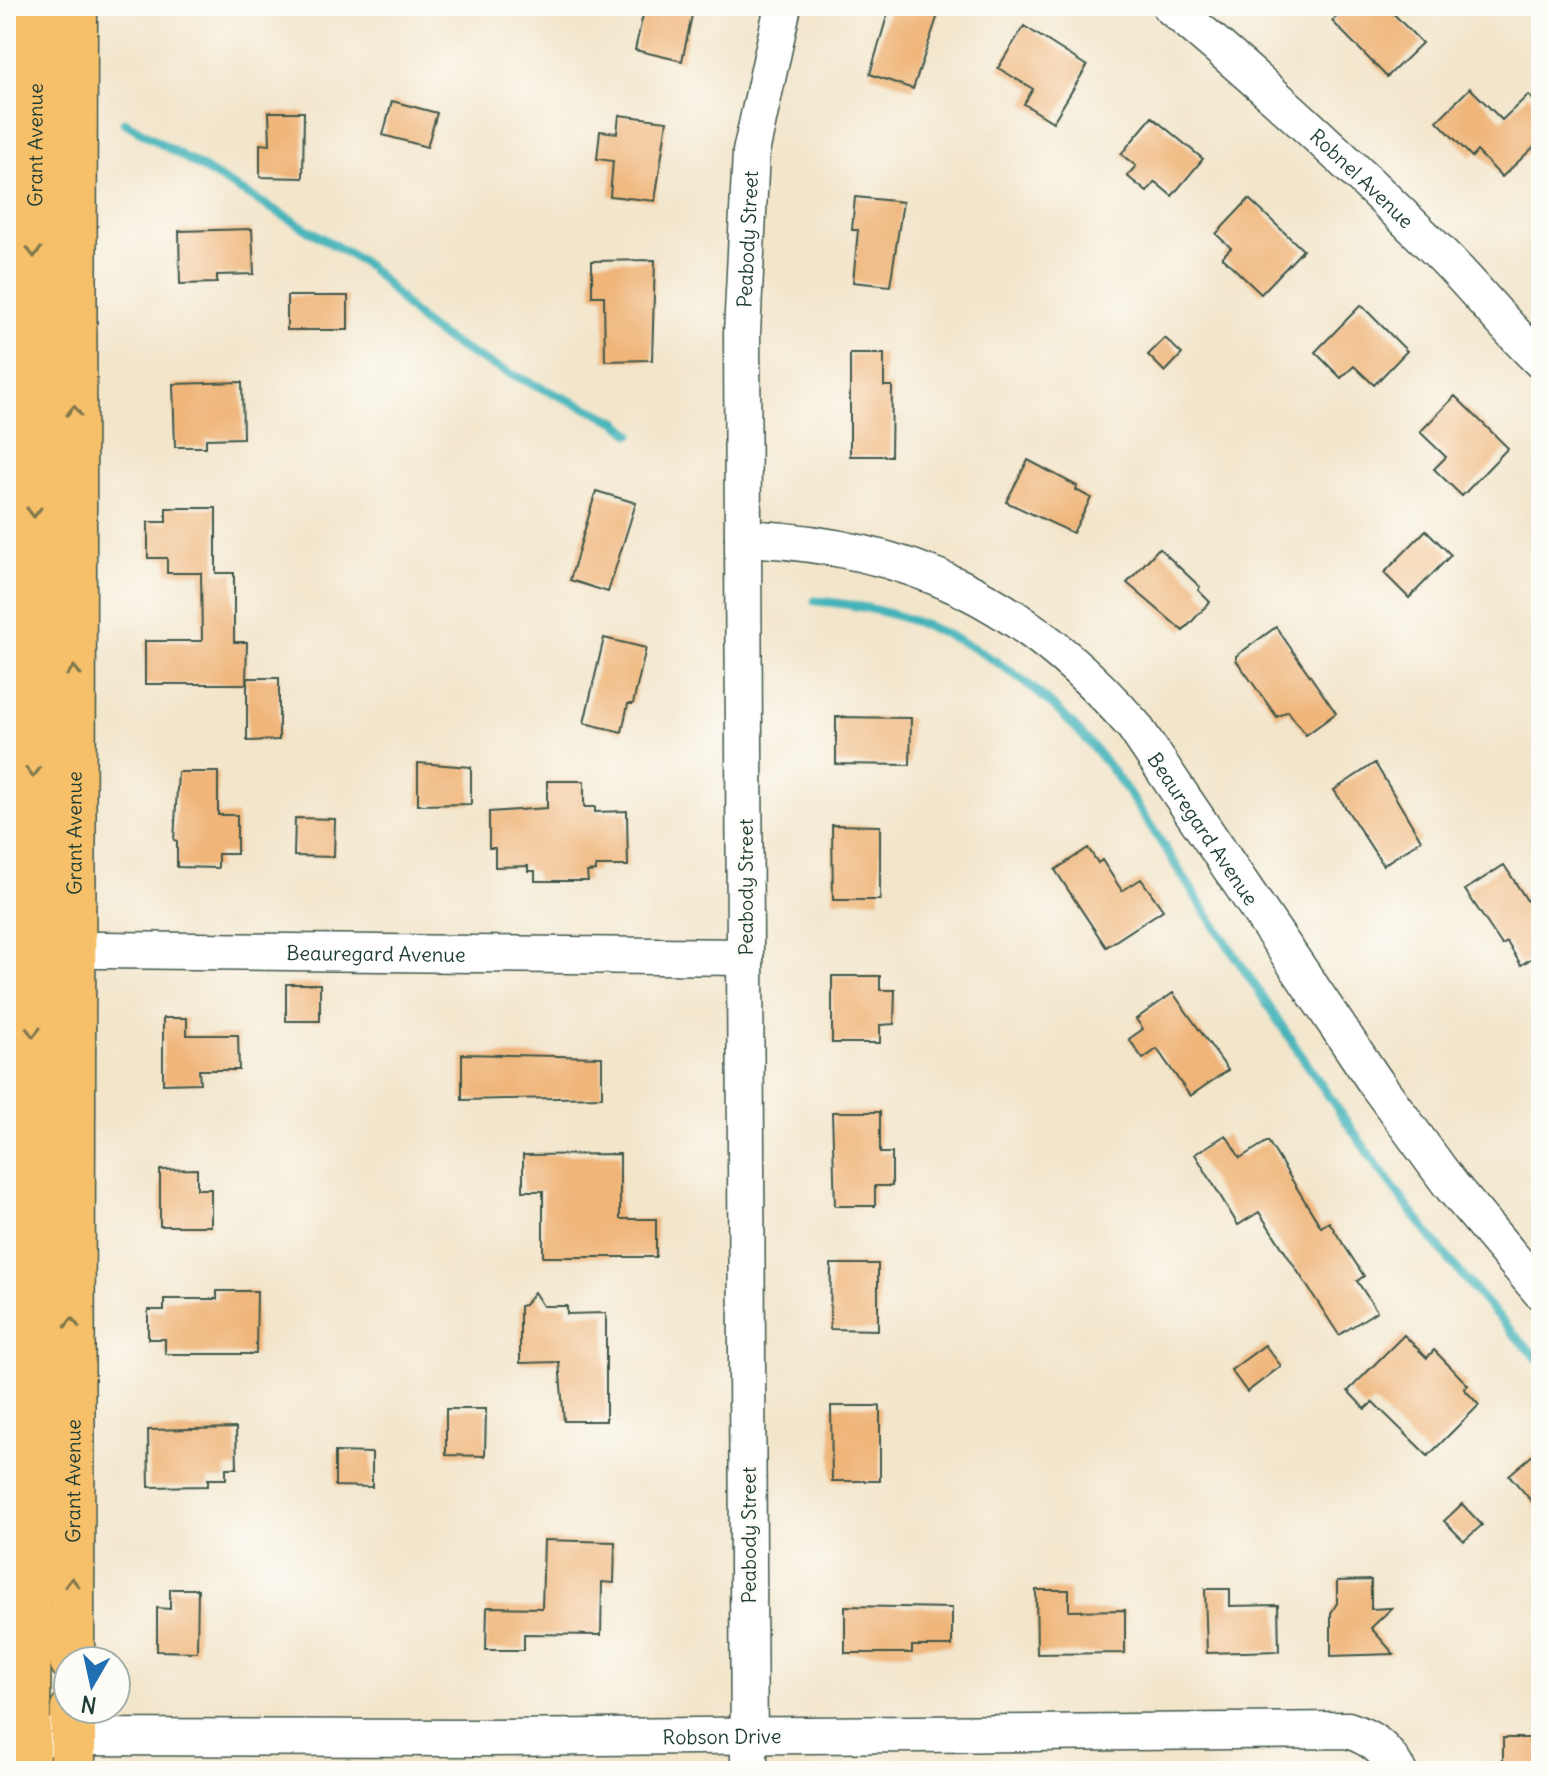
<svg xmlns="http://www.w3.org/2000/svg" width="1547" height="1777" font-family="Delius,sans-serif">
	<rect width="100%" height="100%" fill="#fdfcf7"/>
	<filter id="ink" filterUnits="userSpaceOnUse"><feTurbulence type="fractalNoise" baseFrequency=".0125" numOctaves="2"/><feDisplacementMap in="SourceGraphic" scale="16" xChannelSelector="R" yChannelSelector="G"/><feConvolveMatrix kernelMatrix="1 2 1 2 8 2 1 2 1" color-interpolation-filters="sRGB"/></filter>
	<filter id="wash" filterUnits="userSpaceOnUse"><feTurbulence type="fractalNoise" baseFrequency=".006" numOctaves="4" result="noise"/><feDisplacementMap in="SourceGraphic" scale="32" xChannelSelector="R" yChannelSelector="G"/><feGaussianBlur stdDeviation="1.8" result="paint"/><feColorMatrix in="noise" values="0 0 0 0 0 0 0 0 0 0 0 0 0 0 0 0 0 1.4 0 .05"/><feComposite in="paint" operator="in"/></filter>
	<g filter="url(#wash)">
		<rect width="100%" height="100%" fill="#f2e5ca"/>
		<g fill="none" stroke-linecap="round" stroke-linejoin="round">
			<path stroke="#44b4ba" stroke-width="9" d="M 6,52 L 7,53
				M 124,122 L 358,259 C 387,278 404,310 434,331 C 489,369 557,393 617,422 L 631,434
				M 815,601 C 909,607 995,649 1063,715 C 1122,771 1163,848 1208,915 C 1312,1070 1409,1230 1541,1362"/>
		</g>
		<g id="blocks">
			<path fill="#efb579" d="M 645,6 L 694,6 L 682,61 L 635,50 Z
				M 890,6 L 941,6 L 913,89 L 870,74 Z
				M 1348,6 L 1386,6 L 1422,43 L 1387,77 L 1332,21 Z
				M 1024,26 L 1087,66 L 1053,122 L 1024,104 L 1033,89 L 998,68 Z
				M 1470,88 L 1502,120 L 1528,95 L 1541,107 L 1541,140 L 1502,177 L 1477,151 L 1472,157 L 1437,121 Z
				M 392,101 L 437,113 L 427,147 L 383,135 Z
				M 269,112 L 304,112 L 303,178 L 260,177 L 260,144 L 270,145 Z
				M 619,115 L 667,121 L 655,201 L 610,196 L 613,161 L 597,159 L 600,131 L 617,133 Z
				M 1152,117 L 1203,159 L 1172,196 L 1155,182 L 1147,192 L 1127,176 L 1136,166 L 1121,154 Z
				M 855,197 L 903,202 L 890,286 L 853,282 L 858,230 L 852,230 Z
				M 1249,199 L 1303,250 L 1261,294 L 1222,257 L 1231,248 L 1216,234 Z
				M 252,229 L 254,274 L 217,275 L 217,283 L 180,284 L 179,231 Z
				M 655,260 L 652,360 L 605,361 L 604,296 L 592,296 L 592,261 Z
				M 287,296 L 348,296 L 348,330 L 287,330 Z
				M 1361,305 L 1407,351 L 1374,385 L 1354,366 L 1341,378 L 1315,352 Z
				M 1165,338 L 1182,354 L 1165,372 L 1148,355 Z
				M 850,354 L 884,354 L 884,386 L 892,386 L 891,456 L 850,456 Z
				M 242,382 L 243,438 L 206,439 L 206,447 L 175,447 L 173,384 Z
				M 1455,396 L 1508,448 L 1462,496 L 1434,469 L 1446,457 L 1420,432 Z
				M 1028,460 L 1077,486 L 1076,490 L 1091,498 L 1073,533 L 1006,502 Z
				M 596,491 L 636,503 L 608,592 L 570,580 Z
				M 166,508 L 216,508 L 216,573 L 234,573 L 234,642 L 247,642 L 246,684 L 145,684 L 145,641 L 202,641 L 201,573 L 167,573 L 167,558 L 148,558 L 148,522 L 166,522 Z
				M 1426,530 L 1451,555 L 1409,598 L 1384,573 Z
				M 1159,548 L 1200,587 L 1198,590 L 1210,602 L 1183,631 L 1127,583 Z
				M 1276,627 L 1336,713 L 1306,735 L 1288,711 L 1277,717 L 1236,660 L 1236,656 Z
				M 604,638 L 646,648 L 633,704 L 628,704 L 622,732 L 584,723 Z
				M 247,678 L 279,678 L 279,740 L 247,741 Z
				M 836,717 L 911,718 L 910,765 L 836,764 Z
				M 418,763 L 471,767 L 471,804 L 418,805 Z
				M 1375,763 L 1421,840 L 1383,865 L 1334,790 Z
				M 178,772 L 218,772 L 218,815 L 237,815 L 237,854 L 218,854 L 218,868 L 177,867 L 177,841 L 174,840 Z
				M 547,781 L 584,781 L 584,807 L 595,807 L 595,812 L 627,811 L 628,866 L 596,866 L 596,871 L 587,872 L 588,881 L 535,881 L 535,871 L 528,871 L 528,866 L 495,867 L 495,848 L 489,848 L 489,812 L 547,808 Z
				M 295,818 L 335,819 L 334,857 L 294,856 Z
				M 832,825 L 880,826 L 880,900 L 833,900 Z
				M 1088,848 L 1098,863 L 1102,860 L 1122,891 L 1141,879 L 1163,910 L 1106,947 L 1055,870 Z
				M 1504,865 L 1530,905 L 1541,898 L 1541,952 L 1521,965 L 1507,942 L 1502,945 L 1465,890 Z
				M 832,976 L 880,976 L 880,990 L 895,990 L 894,1024 L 880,1025 L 880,1043 L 832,1043 Z
				M 286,984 L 320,984 L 320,1021 L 286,1021 Z
				M 1173,993 L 1228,1070 L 1190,1096 L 1157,1049 L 1143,1059 L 1129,1039 L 1143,1029 L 1136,1019 Z
				M 163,1018 L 187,1018 L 187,1035 L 238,1035 L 239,1070 L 199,1070 L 200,1083 L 163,1084 Z
				M 462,1054 L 602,1057 L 602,1097 L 462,1100 Z
				M 832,1112 L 880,1112 L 880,1153 L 892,1153 L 892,1186 L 875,1186 L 875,1206 L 835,1206 Z
				M 1226,1135 L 1240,1158 L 1268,1141 L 1321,1227 L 1329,1222 L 1364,1276 L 1357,1281 L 1377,1311 L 1339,1335 L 1259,1212 L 1238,1225 L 1195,1154 Z
				M 620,1154 L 620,1219 L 656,1219 L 656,1257 L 543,1257 L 543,1191 L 523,1191 L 523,1155 Z
				M 197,1169 L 197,1189 L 211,1189 L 211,1226 L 160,1226 L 160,1170 Z
				M 831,1264 L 878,1264 L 878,1330 L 830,1329 Z
				M 217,1291 L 257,1291 L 256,1354 L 165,1354 L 165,1339 L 148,1339 L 148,1310 L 164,1310 L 164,1299 L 217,1299 Z
				M 534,1292 L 543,1306 L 567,1306 L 567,1314 L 606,1313 L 606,1421 L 564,1421 L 559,1362 L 520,1363 L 520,1306 L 525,1305 Z
				M 1404,1335 L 1427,1358 L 1434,1350 L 1468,1385 L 1464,1389 L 1479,1405 L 1428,1456 L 1373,1402 L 1365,1409 L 1348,1391 Z
				M 1265,1345 L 1281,1366 L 1247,1392 L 1231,1370 Z
				M 831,1406 L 880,1406 L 880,1481 L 832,1481 Z
				M 446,1409 L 486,1409 L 485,1456 L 446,1455 Z
				M 236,1428 L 237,1468 L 226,1468 L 226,1479 L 208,1479 L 208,1486 L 149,1487 L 148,1430 Z
				M 1541,1448 L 1541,1512 L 1509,1475 Z
				M 335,1452 L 372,1453 L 372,1487 L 335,1486 Z
				M 1462,1504 L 1482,1525 L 1464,1541 L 1444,1521 Z
				M 544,1540 L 615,1542 L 614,1583 L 602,1582 L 601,1635 L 524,1634 L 524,1650 L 486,1650 L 487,1607 L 542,1608 Z
				M 1371,1580 L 1371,1609 L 1392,1608 L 1371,1628 L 1394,1654 L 1331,1656 L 1331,1613 L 1337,1603 L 1337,1581 Z
				M 170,1589 L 198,1589 L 197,1652 L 157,1651 L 157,1608 L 170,1609 Z
				M 1205,1589 L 1230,1589 L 1230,1606 L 1278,1605 L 1279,1651 L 1207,1653 Z
				M 1036,1590 L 1069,1590 L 1069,1611 L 1125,1610 L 1125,1653 L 1037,1654 Z
				M 845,1606 L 952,1608 L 952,1646 L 912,1646 L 912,1653 L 845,1653 Z
				M 1503,1738 L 1541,1738 L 1541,1771 L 1503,1771 Z"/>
		</g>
	</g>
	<g filter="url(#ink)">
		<use href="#blocks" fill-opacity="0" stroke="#3f564a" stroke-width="2"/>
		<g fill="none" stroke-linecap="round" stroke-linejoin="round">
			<defs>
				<g id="minor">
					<path id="s1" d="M 1170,6 C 1263,83 1351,165 1437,250 C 1473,285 1504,326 1541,361"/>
					<path id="s2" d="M 743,538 C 910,545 1024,600 1134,726 L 1376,1083 L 1450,1184 L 1541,1292"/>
					<path id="s3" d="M 6,949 L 745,957"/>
					<path id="s4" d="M 46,1737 L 488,1738 L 1348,1730 C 1372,1738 1385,1748 1398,1771"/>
					<path id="s5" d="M 749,1771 L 742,333 L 751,152 L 783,6"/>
				</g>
				<g id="major">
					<path id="s6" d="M 72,1661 L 75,6"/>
					<path d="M 73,1709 L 73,1771"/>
					<path id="s7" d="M 28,1771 L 35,6"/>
				</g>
			</defs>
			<use href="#minor" stroke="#3f564a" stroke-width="39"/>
			<use href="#major" stroke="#3f564a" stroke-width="47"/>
			<use href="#minor" stroke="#fff" stroke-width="36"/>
			<use href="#major" stroke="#f6c06b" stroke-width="44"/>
		</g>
		<defs><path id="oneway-chevron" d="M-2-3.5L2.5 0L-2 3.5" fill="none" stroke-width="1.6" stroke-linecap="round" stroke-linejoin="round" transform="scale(2)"/></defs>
		<g stroke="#80784d">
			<use href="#oneway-chevron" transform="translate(34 252) rotate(90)"/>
			<use href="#oneway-chevron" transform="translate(74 411) rotate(-90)"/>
			<use href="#oneway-chevron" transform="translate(34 512) rotate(90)"/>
			<use href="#oneway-chevron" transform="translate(74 671) rotate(-90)"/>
			<use href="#oneway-chevron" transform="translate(33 772) rotate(90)"/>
			<use href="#oneway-chevron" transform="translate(33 1032) rotate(90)"/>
			<use href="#oneway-chevron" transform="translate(72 1323) rotate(-90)"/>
			<use href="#oneway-chevron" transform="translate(72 1583) rotate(-90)"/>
		</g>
	</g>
	<g text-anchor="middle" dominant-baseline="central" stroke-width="6" stroke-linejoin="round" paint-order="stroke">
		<g font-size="20" fill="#1f3d34" stroke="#fdfcf7">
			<text stroke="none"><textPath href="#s7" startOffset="1626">Grant Avenue</textPath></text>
			<text stroke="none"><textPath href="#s1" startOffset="258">Robnel Avenue</textPath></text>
			<text stroke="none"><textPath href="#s5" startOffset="1532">Peabody Street</textPath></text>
			<text stroke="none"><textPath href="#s2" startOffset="572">Beauregard Avenue</textPath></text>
			<text stroke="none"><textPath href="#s6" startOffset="828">Grant Avenue</textPath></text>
			<text transform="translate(745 887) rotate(-90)">Peabody Street</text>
			<text stroke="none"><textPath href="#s3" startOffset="370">Beauregard Avenue</textPath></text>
			<text stroke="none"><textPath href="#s6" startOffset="180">Grant Avenue</textPath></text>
			<text transform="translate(748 1535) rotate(-90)">Peabody Street</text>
			<text stroke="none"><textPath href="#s4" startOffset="676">Robson Drive</textPath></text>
		</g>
	</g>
	<rect width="1547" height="1777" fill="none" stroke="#fdfcf7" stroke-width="32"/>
	<g transform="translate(92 1685) rotate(189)"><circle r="38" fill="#fdfcf7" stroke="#a4b0a9" stroke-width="2"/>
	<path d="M0-6L14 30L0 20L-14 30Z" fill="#1f6fb2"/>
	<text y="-12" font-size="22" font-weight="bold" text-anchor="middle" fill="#1f3d34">N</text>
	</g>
</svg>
